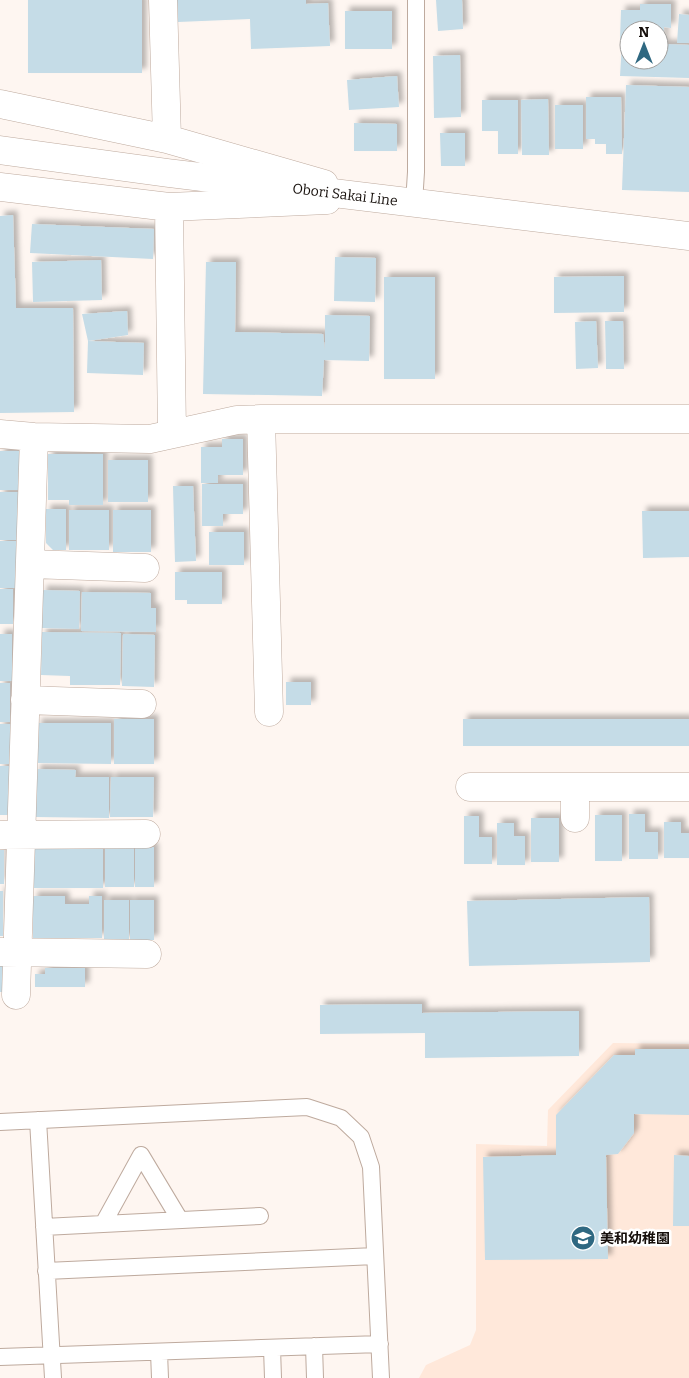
<svg xmlns="http://www.w3.org/2000/svg" width="689" height="1378" font-family="Bitter,'Noto Sans JP',serif">
	<defs>
		<filter id="shadow"><feDropShadow dx="4.5" dy="-4.5" stdDeviation="2.5" flood-color="#0004"/></filter>
	</defs>
	<rect width="100%" height="100%" fill="#fef6f1"/>
	<path fill="#ffe8da" d="M 613,1043 L 689,1044 L 689,1378 L 419,1378 L 426,1365 L 470,1345 L 476,1330 L 476,1144 L 547,1146 L 548,1110 Z"/>
	<path fill="#c5dce7" filter="url(#shadow)" d="M 28,0 L 142,0 L 142,73 L 28,73 Z
		M 177,0 L 306,0 L 306,4 L 328,3 L 330,46 L 251,49 L 250,19 L 178,22 Z
		M 436,0 L 462,0 L 463,29 L 438,31 Z
		M 640,4 L 671,4 L 671,28 L 664,27 L 664,44 L 689,45 L 689,78 L 620,76 L 622,43 L 629,43 L 629,60 L 659,60 L 659,30 L 629,30 L 629,38 L 620,40 L 621,10 L 640,10 Z
		M 345,11 L 392,11 L 392,49 L 345,49 Z
		M 679,14 L 689,15 L 689,43 L 677,43 Z
		M 460,55 L 461,117 L 434,118 L 433,56 Z
		M 397,76 L 399,107 L 349,110 L 347,80 Z
		M 626,85 L 689,87 L 689,192 L 622,190 Z
		M 586,97 L 621,97 L 622,154 L 606,154 L 606,144 L 595,144 L 595,139 L 586,139 Z
		M 548,99 L 549,155 L 522,155 L 521,100 Z
		M 482,100 L 518,100 L 518,154 L 498,154 L 498,131 L 482,131 Z
		M 555,105 L 583,105 L 583,149 L 555,149 Z
		M 354,123 L 397,124 L 397,151 L 354,151 Z
		M 440,133 L 465,133 L 465,166 L 441,166 Z
		M 13,215 L 16,308 L 73,308 L 74,412 L 0,413 L 0,216 Z
		M 32,224 L 154,229 L 153,259 L 30,253 Z
		M 335,257 L 376,258 L 375,302 L 334,301 Z
		M 101,260 L 102,300 L 33,302 L 32,262 Z
		M 206,262 L 236,262 L 235,332 L 323,334 L 325,350 L 325,315 L 370,316 L 369,361 L 324,360 L 322,396 L 203,394 Z
		M 624,276 L 624,312 L 554,313 L 554,277 Z
		M 384,277 L 435,277 L 435,379 L 384,379 Z
		M 127,311 L 128,335 L 88,341 L 144,343 L 143,375 L 87,373 L 88,341 L 82,314 Z
		M 596,321 L 598,368 L 576,369 L 575,322 Z
		M 605,321 L 623,321 L 624,369 L 606,369 Z
		M 222,439 L 243,439 L 243,475 L 218,475 L 218,483 L 201,483 L 201,447 L 222,447 Z
		M 0,451 L 19,451 L 19,490 L 0,490 Z
		M 48,454 L 103,454 L 103,505 L 69,505 L 69,500 L 48,500 Z
		M 108,460 L 148,460 L 148,502 L 108,502 Z
		M 202,484 L 243,484 L 243,514 L 223,514 L 223,526 L 202,526 Z
		M 173,486 L 193,486 L 196,561 L 175,562 Z
		M 0,492 L 18,492 L 18,540 L 0,540 Z
		M 46,509 L 66,509 L 66,550 L 53,550 L 46,543 Z
		M 69,510 L 109,510 L 109,550 L 69,550 Z
		M 113,510 L 151,510 L 151,552 L 113,552 Z
		M 642,511 L 689,511 L 689,557 L 643,558 Z
		M 209,532 L 244,532 L 244,565 L 209,565 Z
		M 0,541 L 17,541 L 17,588 L 0,588 Z
		M 175,572 L 222,572 L 222,604 L 187,604 L 187,600 L 175,600 Z
		M 0,589 L 13,589 L 13,624 L 0,624 Z
		M 42,590 L 80,591 L 79,629 L 42,628 Z
		M 82,592 L 151,593 L 151,608 L 156,608 L 156,632 L 81,631 Z
		M 42,632 L 121,633 L 120,685 L 70,685 L 70,676 L 41,675 Z
		M 0,634 L 12,634 L 12,681 L 0,681 Z
		M 123,634 L 155,635 L 154,687 L 122,686 Z
		M 286,682 L 311,682 L 311,705 L 286,705 Z
		M 0,683 L 10,683 L 10,722 L 0,722 Z
		M 114,719 L 154,719 L 154,764 L 114,764 Z
		M 463,719 L 689,719 L 689,746 L 463,746 Z
		M 37,723 L 111,723 L 111,764 L 37,763 Z
		M 0,724 L 11,724 L 11,764 L 0,764 Z
		M 0,766 L 9,766 L 9,815 L 0,815 Z
		M 36,769 L 76,770 L 75,777 L 109,777 L 109,818 L 36,817 Z
		M 111,777 L 154,777 L 153,817 L 110,817 Z
		M 629,814 L 645,814 L 645,832 L 658,832 L 658,859 L 629,859 Z
		M 595,815 L 622,815 L 622,861 L 595,861 Z
		M 464,816 L 479,816 L 479,837 L 492,837 L 492,864 L 464,864 Z
		M 531,818 L 559,818 L 559,862 L 531,862 Z
		M 664,822 L 681,822 L 681,833 L 689,833 L 689,858 L 664,858 Z
		M 497,823 L 514,823 L 514,836 L 525,836 L 525,865 L 497,865 Z
		M 135,847 L 154,847 L 154,887 L 135,887 Z
		M 105,848 L 134,848 L 134,887 L 105,887 Z
		M 33,849 L 103,849 L 103,888 L 33,888 Z
		M 0,850 L 4,850 L 4,884 L 0,884 Z
		M 0,891 L 3,891 L 3,936 L 0,936 Z
		M 33,896 L 65,896 L 65,904 L 89,904 L 89,896 L 102,896 L 102,938 L 33,938 Z
		M 649,897 L 650,962 L 469,966 L 467,901 Z
		M 104,900 L 129,900 L 129,940 L 104,940 Z
		M 130,900 L 154,900 L 154,940 L 130,940 Z
		M 0,966 L 3,966 L 3,992 L 0,992 Z
		M 45,968 L 85,968 L 85,987 L 35,987 L 35,974 L 45,974 Z
		M 422,1004 L 422,1013 L 579,1011 L 579,1056 L 425,1058 L 425,1033 L 320,1034 L 320,1005 Z
		M 635,1049 L 689,1049 L 689,1115 L 634,1114 L 634,1133 L 618,1154 L 606,1155 L 608,1259 L 485,1260 L 483,1157 L 556,1155 L 556,1115 L 614,1055 L 635,1055 Z
		M 674,1155 L 689,1156 L 689,1226 L 673,1226 Z"/>
	<g fill="none" stroke-linecap="round" stroke-linejoin="round">
		<defs>
			<path id="lane" d="M 414,203 L 416,172 L 416,0
				M 38,1120 L 53,1378
				M 0,1122 L 307,1107 L 341,1118 L 361,1137 L 371,1167 L 381,1378
				M 103,1224 L 141,1155 L 180,1220
				M 44,1227 L 260,1216
				M 46,1271 L 375,1256
				M 314,1346 L 315,1378
				M 272,1348 L 273,1378
				M 159,1352 L 160,1378
				M 0,1357 L 380,1344"/>
			<path id="street" d="M 163,0 L 167,139
				M 0,104 L 167,139 L 324,184
				M 0,187 L 169,207 L 327,200
				M 169,207 L 172,434
				M 261,419 L 269,712
				M 0,434 L 34,437 L 150,439 L 237,420 L 261,419 L 689,419
				M 30,564 L 145,568
				M 25,700 L 142,704
				M 470,787 L 689,787
				M 575,787 L 575,818
				M 0,835 L 146,834
				M 0,952 L 147,954
				M 16,995 L 34,437"/>
			<g id="secondary">
				<path id="s1" d="M 0,150 L 168,173 L 689,236"/>
			</g>
		</defs>
		<use href="#lane" stroke="#beaa9e" stroke-width="18"/>
		<use href="#street" stroke="#beaa9e" stroke-width="29"/>
		<use href="#secondary" stroke="#beaa9e" stroke-width="29"/>
		<use href="#lane" stroke="#fff" stroke-width="16"/>
		<use href="#street" stroke="#fff" stroke-width="28"/>
		<use href="#secondary" stroke="#fff" stroke-width="28"/>
	</g>
	<defs>
		<symbol id="school-disc" viewBox="-11 -11 22 22"><circle r="9.5" fill="#2f6881" stroke="#fff"/><path d="M0-5L7-2L0 1L-7-2ZM-4 1L0 2.5L4 1V4Q0 6-4 4Z" fill="#fff"/></symbol>
	</defs>
	<g fill-rule="evenodd">
		<use href="#school-disc" x="569" y="1224" width="28" height="28"/>
	</g>
	<g text-anchor="middle" dominant-baseline="central" stroke-width="5" stroke-linejoin="round" paint-order="stroke">
		<g font-size="14" fill="#150e0a" stroke="#fff">
			<text stroke="none"><textPath href="#s1" startOffset="348">Obori Sakai Line</textPath></text>
		</g>
		<g font-size="14" font-weight="bold" fill="#150e0a" stroke="#fff" text-anchor="start">
			<text x="600" y="1238">美和幼稚園</text>
		</g>
	</g>
	<g transform="translate(644 45)"><circle r="24" fill="#ffffff" stroke="#a19f9d"/>
	<path d="M0-4L9 19L0 12L-9 19Z" fill="#2f6881"/>
	<text y="-8" font-size="14" font-weight="bold" text-anchor="middle" fill="#150e0a">N</text>
	</g>
</svg>
